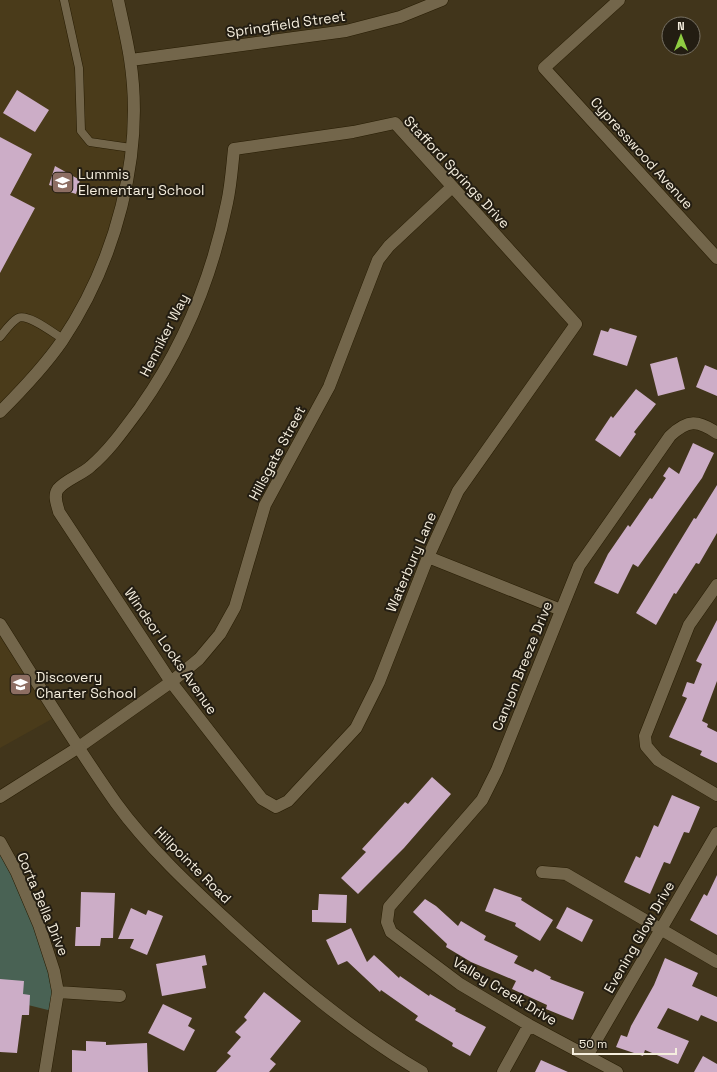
<svg xmlns="http://www.w3.org/2000/svg" width="717" height="1072" font-family="'Space Grotesk',sans-serif">
	<rect width="100%" height="100%" fill="#41351b"/>
	<path fill="#4a3b1a" d="M 0,0 L 118,0 L 131,60 L 131,158 L 107,254 L 62,342 L 0,412 Z
		M 0,624 L 59,715 L 0,748 Z"/>
	<path fill="#496254" d="M 0,842 L 54,971 L 56,1012 L 0,998 Z"/>
	<path fill="#ccadc7" d="M 17,90 L 49,110 L 35,132 L 3,113 Z
		M 0,137 L 32,154 L 10,195 L 35,208 L 0,273 Z
		M 55,166 L 80,180 L 76,194 L 49,185 Z
		M 610,328 L 637,336 L 627,366 L 593,355 L 601,330 L 608,332 Z
		M 677,357 L 685,389 L 658,396 L 650,364 Z
		M 705,365 L 717,370 L 717,396 L 696,387 Z
		M 636,389 L 656,404 L 634,432 L 636,434 L 620,457 L 595,440 L 611,416 L 613,418 Z
		M 693,443 L 714,453 L 702,478 L 638,567 L 633,564 L 618,594 L 594,583 L 608,554 L 628,525 L 630,527 L 650,498 L 652,499 L 666,478 L 663,476 L 669,467 L 679,474 Z
		M 717,485 L 717,533 L 699,564 L 696,563 L 676,594 L 674,593 L 656,625 L 636,613 L 694,518 L 696,519 Z
		M 717,620 L 717,681 L 702,721 L 708,724 L 707,727 L 717,732 L 717,763 L 700,755 L 702,751 L 669,737 L 687,698 L 682,696 L 687,682 L 694,684 L 702,664 L 696,661 Z
		M 432,777 L 451,794 L 404,848 L 358,894 L 341,878 L 366,852 L 362,849 L 405,802 L 408,804 Z
		M 672,795 L 700,807 L 689,833 L 684,832 L 670,864 L 664,862 L 650,894 L 624,882 L 636,856 L 640,858 L 654,825 L 658,827 Z
		M 717,875 L 717,935 L 690,920 L 704,894 L 707,896 Z
		M 494,888 L 522,898 L 521,900 L 553,920 L 540,941 L 515,926 L 516,923 L 485,911 Z
		M 81,892 L 115,893 L 113,938 L 101,938 L 100,946 L 75,946 L 76,927 L 80,927 Z
		M 319,894 L 347,895 L 346,923 L 312,922 L 312,910 L 318,910 Z
		M 425,899 L 436,906 L 458,926 L 461,921 L 486,936 L 484,940 L 518,956 L 514,963 L 533,972 L 535,969 L 551,977 L 550,979 L 584,992 L 573,1020 L 546,1009 L 547,1005 L 512,989 L 516,981 L 471,962 L 446,947 L 447,944 L 413,912 Z
		M 567,907 L 593,920 L 582,942 L 556,928 Z
		M 131,908 L 146,915 L 148,910 L 163,916 L 147,955 L 130,948 L 134,939 L 118,939 Z
		M 351,928 L 367,962 L 374,955 L 399,978 L 400,976 L 429,996 L 430,994 L 456,1009 L 455,1011 L 486,1027 L 470,1056 L 452,1046 L 453,1043 L 415,1020 L 418,1016 L 381,990 L 380,992 L 347,961 L 338,965 L 326,940 Z
		M 205,955 L 207,965 L 202,966 L 206,988 L 162,996 L 156,964 Z
		M 665,958 L 698,973 L 692,986 L 717,997 L 717,1022 L 701,1015 L 698,1021 L 668,1008 L 657,1028 L 689,1041 L 678,1064 L 645,1050 L 643,1056 L 616,1047 L 621,1035 L 627,1037 L 631,1026 L 654,985 Z
		M 0,979 L 24,981 L 23,994 L 30,995 L 29,1015 L 22,1015 L 17,1053 L 0,1052 Z
		M 264,992 L 301,1021 L 270,1059 L 276,1064 L 269,1072 L 216,1072 L 231,1056 L 227,1053 L 241,1037 L 235,1032 L 247,1020 L 244,1017 Z
		M 163,1004 L 192,1018 L 188,1026 L 195,1030 L 184,1051 L 148,1033 Z
		M 86,1041 L 106,1042 L 106,1045 L 147,1043 L 148,1072 L 72,1072 L 72,1050 L 86,1051 Z
		M 703,1056 L 717,1064 L 717,1072 L 694,1072 Z
		M 541,1060 L 568,1072 L 535,1072 Z"/>
	<g fill="none" stroke-linecap="round" stroke-linejoin="round">
		<defs>
			<path id="service" d="M 64,0 L 79,68 L 81,131 L 90,142 L 131,148
				M 0,337 C 5,331 11,322 18,318 C 28,313 53,333 63,339"/>
			<path id="minor" d="M 619,0 L 544,68 L 717,258
				M 131,60 L 346,31 L 400,17 L 442,0
				M 395,123 L 576,324 L 458,491 L 428,557 L 379,682 L 356,728 L 288,801 L 276,807 L 262,799 L 171,682 L 59,512 C 57,504 53,496 58,489 C 65,480 83,474 91,466 C 110,450 125,428 140,408 C 184,346 212,277 227,203 C 231,185 232,167 234,149 L 353,132 Z
				M 0,412 C 22,390 44,367 62,341 C 115,262 145,155 130,59 C 127,39 122,20 118,0
				M 428,557 L 561,610
				M 717,585 L 689,625 L 645,736 L 646,746 L 658,760 L 717,795
				M 0,797 L 79,747 L 171,682 L 199,659 L 220,634 L 235,607 L 265,505 L 329,387 L 378,260 L 389,246 L 452,187
				M 0,842 L 16,871 L 39,925 L 54,971 L 58,992 L 45,1072
				M 542,872 L 566,874 L 717,962
				M 58,992 L 120,996
				M 587,1056 L 717,833
				M 503,1072 L 529,1025
				M 617,1072 L 529,1025 L 460,984 L 391,932 L 387,922 L 389,907 L 482,800 L 497,770 L 579,566 L 670,436 C 688,419 698,420 717,433"/>
			<path id="tertiary" d="M 0,624 C 38,684 75,745 116,803 C 148,847 190,886 230,923 C 290,978 352,1031 422,1072"/>
		</defs>
		<use href="#service" stroke="#271c03" stroke-width="9"/>
		<use href="#minor" stroke="#271c03" stroke-width="13"/>
		<use href="#tertiary" stroke="#271c03" stroke-width="13"/>
		<use href="#service" stroke="#73664b" stroke-width="8"/>
		<use href="#minor" stroke="#73664b" stroke-width="12"/>
		<use href="#tertiary" stroke="#73664b" stroke-width="12"/>
	</g>
	<defs>
		<symbol id="school-square" viewBox="-11 -11 22 22"><rect x="-9" y="-9" width="18" height="18" rx="4" fill="#8d6e63" stroke="#231d12"/><path d="M0-5L7-2L0 1L-7-2ZM-4 1L0 2.5L4 1V4Q0 6-4 4Z" fill="#fff"/></symbol>
	</defs>
	<g fill-rule="evenodd">
		<use href="#school-square" x="50" y="170" width="25" height="25"/>
		<use href="#school-square" x="8" y="672" width="25" height="25"/>
	</g>
	<g text-anchor="middle" dominant-baseline="central" stroke-width="4" stroke-linejoin="round" paint-order="stroke">
		<g font-size="14" fill="#f5eede" stroke="#231d12">
			<text transform="translate(286 24) rotate(-8)">Springfield Street</text>
			<text transform="translate(642 153) rotate(48)">Cypresswood Avenue</text>
			<text transform="translate(457 172) rotate(47)">Stafford Springs Drive</text>
			<text transform="translate(164 335) rotate(-63)">Henniker Way</text>
			<text transform="translate(277 453) rotate(-62)">Hillsgate Street</text>
			<text transform="translate(411 562) rotate(-67)">Waterbury Lane</text>
			<text transform="translate(171 651) rotate(55)">Windsor Locks Avenue</text>
			<text transform="translate(522 666) rotate(-68)">Canyon Breeze Drive</text>
			<text transform="translate(193 865) rotate(45)">Hillpointe Road</text>
			<text transform="translate(43 904) rotate(67)">Corta Bella Drive</text>
			<text transform="translate(639 937) rotate(-60)">Evening Glow Drive</text>
			<text transform="translate(505 991) rotate(31)">Valley Creek Drive</text>
		</g>
		<g font-size="14" fill="#f5eede" stroke="#231d12" text-anchor="start">
			<text x="78" y="174">Lummis<tspan x="78" dy="16">Elementary School</tspan></text>
			<text x="36" y="677">Discovery<tspan x="36" dy="16">Charter School</tspan></text>
		</g>
	</g>
	<g transform="translate(681 36)"><circle r="19" fill="#231d12" stroke="#777164"/>
	<path d="M0-3L7 15L0 10L-7 15Z" fill="#8fcd42"/>
	<text y="-6" font-size="11" font-weight="bold" text-anchor="middle" fill="#f5eede">N</text>
	</g>
	<path d="M573 1048v6h103v-6" fill="none" stroke="#f5eede" stroke-width="2"/>
	<text x="579" y="1048" font-size="12" fill="#f5eede" stroke="#231d12" stroke-width="3" paint-order="stroke">50 m</text>
</svg>
